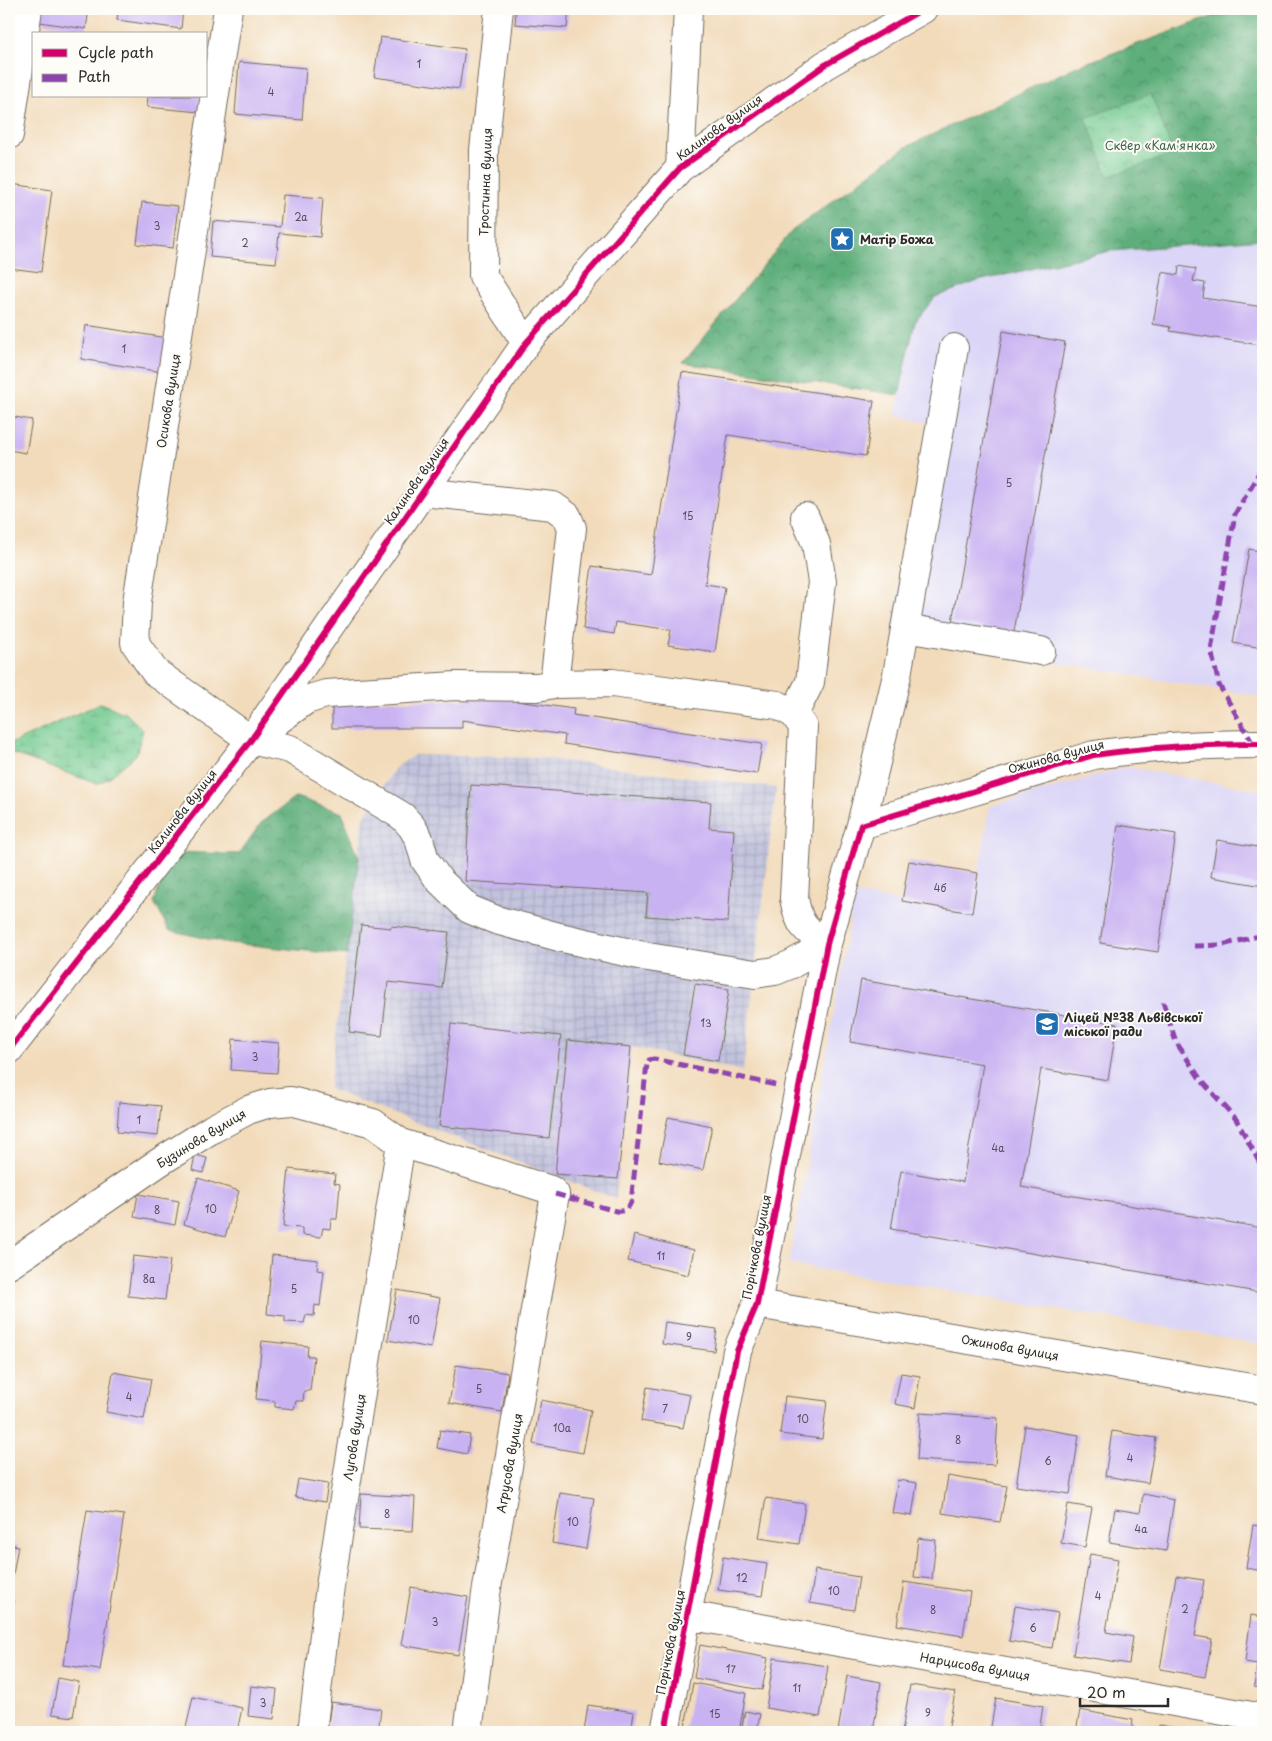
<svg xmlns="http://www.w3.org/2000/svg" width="1272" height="1741" font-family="'Playpen Sans',sans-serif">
	<defs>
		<pattern id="industrial-grid" width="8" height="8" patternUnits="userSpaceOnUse" patternTransform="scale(1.25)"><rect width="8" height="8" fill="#c1c2dd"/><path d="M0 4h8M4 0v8" fill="none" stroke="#a6a7be"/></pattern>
		<pattern id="forest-crowns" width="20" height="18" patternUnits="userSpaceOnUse" patternTransform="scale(1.25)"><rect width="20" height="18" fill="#5dae7a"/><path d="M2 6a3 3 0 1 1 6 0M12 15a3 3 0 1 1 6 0" fill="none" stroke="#4d8e64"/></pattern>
		<pattern id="wetland-marsh" width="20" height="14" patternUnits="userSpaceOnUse" patternTransform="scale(1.25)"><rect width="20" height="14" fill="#72ca90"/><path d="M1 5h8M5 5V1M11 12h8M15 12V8" fill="none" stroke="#5ea476"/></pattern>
		<pattern id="park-crowns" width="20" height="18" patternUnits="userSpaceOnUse" patternTransform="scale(1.25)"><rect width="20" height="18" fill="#72ca90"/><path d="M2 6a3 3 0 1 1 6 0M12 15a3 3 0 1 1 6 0" fill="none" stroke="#5ea476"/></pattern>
	</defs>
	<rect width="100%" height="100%" fill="#fdfcf7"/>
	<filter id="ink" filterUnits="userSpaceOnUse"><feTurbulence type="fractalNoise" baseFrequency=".02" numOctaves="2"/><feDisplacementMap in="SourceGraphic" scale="10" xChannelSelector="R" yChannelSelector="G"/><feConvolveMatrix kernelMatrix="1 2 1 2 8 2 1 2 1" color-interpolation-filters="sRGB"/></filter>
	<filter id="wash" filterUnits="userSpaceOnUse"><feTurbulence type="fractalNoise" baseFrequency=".0096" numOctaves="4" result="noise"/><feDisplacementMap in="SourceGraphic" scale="20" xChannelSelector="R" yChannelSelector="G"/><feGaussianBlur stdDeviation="1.12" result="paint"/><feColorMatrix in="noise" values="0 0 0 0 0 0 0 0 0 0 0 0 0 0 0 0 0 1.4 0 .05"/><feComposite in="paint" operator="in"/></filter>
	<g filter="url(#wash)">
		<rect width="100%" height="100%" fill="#f2dbbb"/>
		<path fill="#dbd6f7" d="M 1263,239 L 1263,697 L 891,635 L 928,423 L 895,415 L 915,321 L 935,297 L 978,281 L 1110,251 Z
			M 1127,767 L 1263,791 L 1263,1344 L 789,1264 L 855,894 L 972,913 L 990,806 Z"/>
		<path fill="url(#industrial-grid)" d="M 414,755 L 541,758 L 776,788 L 743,1071 L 631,1047 L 616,1199 L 329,1089 L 364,817 L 395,768 Z"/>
		<path fill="url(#forest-crowns)" stroke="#446c52" d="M 1233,9 L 1263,9 L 1263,239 L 1110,251 L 978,281 L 935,297 L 915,322 L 899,395 L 683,363 L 792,231 L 906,147 L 1075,67 Z
			M 296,797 L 342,813 L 359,858 L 347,955 L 221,942 L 169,930 L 154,902 L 172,852 L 239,854 L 261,823 Z"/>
		<path fill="url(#wetland-marsh)" stroke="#4e7a5e" d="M 101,703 L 127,714 L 143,730 L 136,755 L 111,776 L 97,784 L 9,752 L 10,744 Z"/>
		<path fill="url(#park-crowns)" stroke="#4e7a5e" d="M 1151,94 L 1173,154 L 1108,177 L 1086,118 Z"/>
		<g id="blocks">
			<path fill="#c9b2f2" d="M 42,9 L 89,9 L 86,29 L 40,22 Z
				M 118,9 L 183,9 L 181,29 L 117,20 Z
				M 516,9 L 569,9 L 567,28 L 515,24 Z
				M 380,37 L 465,49 L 459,89 L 374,77 Z
				M 239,62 L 306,68 L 302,120 L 235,114 Z
				M 148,96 L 200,96 L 199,112 L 147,107 Z
				M 11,184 L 52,190 L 41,272 L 9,268 L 9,202 Z
				M 283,195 L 323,198 L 320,237 L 279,233 L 276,263 L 210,257 L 213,221 L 280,227 Z
				M 142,202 L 178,206 L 173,248 L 137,244 Z
				M 1179,266 L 1196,269 L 1193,281 L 1205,283 L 1203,298 L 1263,307 L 1263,325 L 1260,345 L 1170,331 L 1171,327 L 1153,324 L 1162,272 L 1178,275 Z
				M 86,325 L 167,338 L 162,372 L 81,359 Z
				M 1003,331 L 1065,342 L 1014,632 L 952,622 Z
				M 682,372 L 874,401 L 866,456 L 728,435 L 705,584 L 725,587 L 715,652 L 668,645 L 671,630 L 616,622 L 614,634 L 583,629 L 592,566 L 651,575 Z
				M 9,416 L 32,420 L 26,453 L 9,450 Z
				M 1249,549 L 1263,552 L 1263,648 L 1233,643 Z
				M 466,694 L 574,709 L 573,715 L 762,744 L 757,774 L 564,744 L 565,735 L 462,720 L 462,728 L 332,728 L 332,701 L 465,700 Z
				M 471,785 L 711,802 L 709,828 L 734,830 L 728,922 L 646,916 L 648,893 L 465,881 Z
				M 1118,825 L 1176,834 L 1158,952 L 1100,943 Z
				M 1217,840 L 1263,848 L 1263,886 L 1211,877 Z
				M 909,861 L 978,873 L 972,913 L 902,901 Z
				M 361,925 L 391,928 L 391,926 L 449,932 L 442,988 L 388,982 L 382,1036 L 349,1032 Z
				M 861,980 L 1117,1024 L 1108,1080 L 1041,1069 L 1021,1187 L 1263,1228 L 1263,1293 L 891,1229 L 901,1171 L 963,1182 L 983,1064 L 850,1042 Z
				M 695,984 L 729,989 L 718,1061 L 683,1055 Z
				M 451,1024 L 561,1036 L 549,1138 L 439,1126 Z
				M 233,1039 L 279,1043 L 277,1073 L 231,1070 Z
				M 568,1040 L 631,1047 L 618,1179 L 555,1174 Z
				M 119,1102 L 161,1106 L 158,1136 L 117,1132 Z
				M 668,1117 L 712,1126 L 703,1170 L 659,1161 Z
				M 195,1155 L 207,1158 L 203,1173 L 192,1170 Z
				M 289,1169 L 335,1174 L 334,1183 L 340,1184 L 337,1219 L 331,1219 L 330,1229 L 323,1228 L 321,1237 L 302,1235 L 302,1228 L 283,1227 Z
				M 198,1178 L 239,1191 L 225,1237 L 184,1224 Z
				M 138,1194 L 179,1201 L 175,1225 L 134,1217 Z
				M 634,1235 L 694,1250 L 688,1275 L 628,1261 Z
				M 272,1255 L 318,1260 L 317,1270 L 324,1271 L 320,1306 L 315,1305 L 314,1316 L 306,1315 L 304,1323 L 285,1322 L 285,1316 L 267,1314 Z
				M 133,1256 L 170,1260 L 165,1300 L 128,1296 Z
				M 397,1290 L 440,1298 L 431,1348 L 388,1340 Z
				M 665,1322 L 717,1329 L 714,1351 L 662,1344 Z
				M 262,1341 L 308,1346 L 307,1356 L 314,1356 L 310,1391 L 304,1391 L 303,1401 L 296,1401 L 294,1409 L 275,1407 L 275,1401 L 256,1399 Z
				M 456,1365 L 508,1373 L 502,1412 L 449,1403 Z
				M 113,1372 L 151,1379 L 144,1419 L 106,1412 Z
				M 901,1373 L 920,1376 L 915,1408 L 895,1404 Z
				M 647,1387 L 690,1395 L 683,1428 L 641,1421 Z
				M 785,1396 L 827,1401 L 822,1439 L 780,1434 Z
				M 541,1400 L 591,1410 L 583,1453 L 533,1444 Z
				M 920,1413 L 998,1418 L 995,1465 L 917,1460 Z
				M 1025,1426 L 1079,1435 L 1070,1494 L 1016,1486 Z
				M 440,1430 L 470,1435 L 467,1454 L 437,1448 Z
				M 1112,1431 L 1156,1438 L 1148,1483 L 1105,1476 Z
				M 948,1476 L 1007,1486 L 1000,1522 L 942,1513 Z
				M 298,1479 L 328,1484 L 325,1502 L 295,1497 Z
				M 898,1480 L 917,1483 L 912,1516 L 892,1513 Z
				M 560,1493 L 594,1498 L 586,1549 L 552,1543 Z
				M 361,1494 L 415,1497 L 413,1531 L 359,1529 Z
				M 1143,1494 L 1174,1500 L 1166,1551 L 1109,1542 L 1115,1509 L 1140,1513 Z
				M 766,1498 L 805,1504 L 799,1544 L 759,1538 Z
				M 1068,1504 L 1092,1508 L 1085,1547 L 1061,1543 Z
				M 87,1510 L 124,1515 L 100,1670 L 63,1665 Z
				M 1253,1525 L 1263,1527 L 1263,1571 L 1246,1568 Z
				M 918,1538 L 936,1540 L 932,1579 L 914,1577 Z
				M 9,1544 L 18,1546 L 11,1586 L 9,1586 Z
				M 1090,1554 L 1118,1559 L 1106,1632 L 1133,1637 L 1129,1664 L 1073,1655 Z
				M 723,1557 L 767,1564 L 762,1596 L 718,1590 Z
				M 815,1570 L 859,1577 L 854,1610 L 810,1603 Z
				M 1176,1576 L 1204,1580 L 1195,1636 L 1212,1639 L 1205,1677 L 1160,1669 Z
				M 904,1582 L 970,1592 L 963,1636 L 897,1625 Z
				M 411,1587 L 468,1597 L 458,1655 L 401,1645 Z
				M 9,1600 L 14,1601 L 10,1627 L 9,1627 Z
				M 1015,1606 L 1058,1613 L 1052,1648 L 1009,1641 Z
				M 1251,1615 L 1263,1617 L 1263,1688 L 1254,1687 L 1257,1664 L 1245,1662 Z
				M 700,1645 L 768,1658 L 762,1690 L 694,1678 Z
				M 774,1658 L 828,1666 L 820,1717 L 766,1708 Z
				M 847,1676 L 881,1682 L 873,1732 L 838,1732 Z
				M 58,1678 L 79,1682 L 73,1717 L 52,1714 Z
				M 693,1683 L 746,1693 L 739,1732 L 684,1732 Z
				M 910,1685 L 955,1692 L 948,1732 L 902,1732 Z
				M 251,1686 L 277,1689 L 274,1719 L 248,1716 Z
				M 193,1697 L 242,1708 L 237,1732 L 185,1732 Z
				M 996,1698 L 1043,1706 L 1039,1732 L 990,1732 Z
				M 331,1702 L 381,1709 L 378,1732 L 327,1732 Z
				M 588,1705 L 634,1712 L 631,1732 L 584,1732 Z
				M 1080,1710 L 1133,1720 L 1131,1732 L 1076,1732 Z
				M 745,1711 L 760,1714 L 757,1732 L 741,1732 Z
				M 1159,1725 L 1194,1731 L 1194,1732 L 1157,1732 Z
				M 1229,1725 L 1263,1731 L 1263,1732 L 1228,1732 Z"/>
		</g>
	</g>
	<g filter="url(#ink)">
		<use href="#blocks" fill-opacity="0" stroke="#71695d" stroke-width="1"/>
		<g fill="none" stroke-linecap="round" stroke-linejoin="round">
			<defs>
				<path id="minor" d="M 228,9 L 137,602 L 135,643 L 155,672 L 251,740 L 290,749 L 402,816 L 412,827 L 419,839 L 425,860 L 439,880 L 469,909 L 496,920 L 559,937 L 648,957 L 755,974 L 775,971 L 792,964 L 827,944 C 804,929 799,926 794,898 L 803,727 L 794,714 L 778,705 L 612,683 L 554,684 L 537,687 L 456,686 L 326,694 L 306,700 L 251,740
					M 499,9 L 484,150 L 483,276 L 526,343
					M 9,135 L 28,9
					M 680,168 L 688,9
					M 423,492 L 553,506 L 567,516 L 572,528 L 554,684
					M 905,628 L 1041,651
					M 794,714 L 810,682 L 822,582 L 816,544 L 805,517
					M 861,825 L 1094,755 C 1150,747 1207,744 1263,744
					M 9,1050 L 251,740 L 526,343 L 680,168 L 825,65 L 923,9
					M 9,1265 L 158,1163 L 212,1129 L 248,1110 L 270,1103 L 291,1101 L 373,1123 L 401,1143 L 551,1190 L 555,1194 L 486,1594 L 468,1732
					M 757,1304 L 1263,1390
					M 687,1615 L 1263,1718
					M 312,1732 L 330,1586 L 401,1143
					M 665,1732 L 737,1351 L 757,1304 L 827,944 L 861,825 L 897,675 L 954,348"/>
			</defs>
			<use href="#minor" stroke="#71695d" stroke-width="30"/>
			<use href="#minor" stroke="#fff" stroke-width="28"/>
			<path stroke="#8e44ad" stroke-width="5" stroke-dasharray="10 5" stroke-linecap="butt" d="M 1253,744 L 1219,685 L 1211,650 L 1235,514 L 1263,466
				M 1194,946 L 1222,945 L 1263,935
				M 1163,1002 L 1176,1042 L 1201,1080 L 1236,1119 L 1263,1169
				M 555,1194 L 616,1211 C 625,1212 628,1209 631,1202 L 647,1064 L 649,1060 L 654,1059 L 776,1085"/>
			<defs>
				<path id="cycleway" d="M 9,1050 L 251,740 L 526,343 L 680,168 L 825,65 L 923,9
					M 665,1732 L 737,1351 L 757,1304 L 827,944 L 861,825 L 1094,755 C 1150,747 1207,744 1263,744"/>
			</defs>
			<use href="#cycleway" stroke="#fdfcf7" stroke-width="9"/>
			<use href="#cycleway" stroke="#d6006c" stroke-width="6"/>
		</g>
	</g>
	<defs>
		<symbol id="sight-square" viewBox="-11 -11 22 22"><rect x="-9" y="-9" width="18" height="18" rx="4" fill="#1f6fb2" stroke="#fdfcf7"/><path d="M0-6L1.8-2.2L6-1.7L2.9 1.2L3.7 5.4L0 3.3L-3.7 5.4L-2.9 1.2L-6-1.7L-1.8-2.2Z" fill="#fff"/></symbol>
		<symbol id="school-square" viewBox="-11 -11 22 22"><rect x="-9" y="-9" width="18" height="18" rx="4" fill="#1f6fb2" stroke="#fdfcf7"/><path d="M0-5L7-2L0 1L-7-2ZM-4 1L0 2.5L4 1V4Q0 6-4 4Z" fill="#fff"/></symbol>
	</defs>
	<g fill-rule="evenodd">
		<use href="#sight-square" x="828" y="225" width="28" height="28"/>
		<use href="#school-square" x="1033" y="1010" width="28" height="28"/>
	</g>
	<g text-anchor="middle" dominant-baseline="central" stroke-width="4" stroke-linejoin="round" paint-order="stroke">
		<g font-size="10" fill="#524d5d">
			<text x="419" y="63">1</text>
			<text x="271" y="91">4</text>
			<text x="301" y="216">2а</text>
			<text x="157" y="225">3</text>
			<text x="245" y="242">2</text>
			<text x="124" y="348">1</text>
			<text x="1009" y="482">5</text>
			<text x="688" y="515">15</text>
			<text x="940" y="887">4б</text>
			<text x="706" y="1022">13</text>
			<text x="255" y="1056">3</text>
			<text x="139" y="1119">1</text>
			<text x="998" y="1147">4а</text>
			<text x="211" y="1208">10</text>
			<text x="157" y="1209">8</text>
			<text x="661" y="1255">11</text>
			<text x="149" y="1278">8а</text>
			<text x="294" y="1288">5</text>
			<text x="414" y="1319">10</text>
			<text x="689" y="1336">9</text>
			<text x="479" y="1388">5</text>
			<text x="129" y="1396">4</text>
			<text x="665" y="1408">7</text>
			<text x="803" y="1418">10</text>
			<text x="562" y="1427">10а</text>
			<text x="958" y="1439">8</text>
			<text x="1130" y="1457">4</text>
			<text x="1048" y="1460">6</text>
			<text x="387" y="1513">8</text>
			<text x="573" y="1521">10</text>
			<text x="1141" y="1528">4а</text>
			<text x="742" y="1577">12</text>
			<text x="834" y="1590">10</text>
			<text x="1098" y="1595">4</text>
			<text x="1185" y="1608">2</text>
			<text x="933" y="1609">8</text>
			<text x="435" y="1621">3</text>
			<text x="1033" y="1627">6</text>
			<text x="731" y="1668">17</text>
			<text x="797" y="1687">11</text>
			<text x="263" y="1702">3</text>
			<text x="928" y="1712">9</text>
			<text x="715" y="1713">15</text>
		</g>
		<g font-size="12" fill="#2b2b2b" stroke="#fdfcf7">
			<text transform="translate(719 127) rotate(-36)">Калинова вулиця</text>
			<text transform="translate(485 182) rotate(-88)">Тростинна вулиця</text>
			<text transform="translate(168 401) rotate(-81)">Осикова вулиця</text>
			<text transform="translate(416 481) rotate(-55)">Калинова вулиця</text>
			<text transform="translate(1056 756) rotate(-15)">Ожинова вулиця</text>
			<text transform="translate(182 811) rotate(-52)">Калинова вулиця</text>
			<text transform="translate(201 1138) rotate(-31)">Бузинова вулиця</text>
			<text transform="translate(756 1247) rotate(-79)">Порічкова вулиця</text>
			<text transform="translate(1010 1347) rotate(10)">Ожинова вулиця</text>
			<text transform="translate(354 1437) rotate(-81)">Лугова вулиця</text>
			<text transform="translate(509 1463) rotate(-80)">Аґрусова вулиця</text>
			<text transform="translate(670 1642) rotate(-79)">Порічкова вулиця</text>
			<text transform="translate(975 1666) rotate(10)">Нарцисова вулиця</text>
		</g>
		<g font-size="12" fill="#44634e" stroke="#fdfcf7">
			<text x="1160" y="145">Сквер «Кам'янка»</text>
		</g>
		<g font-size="12" font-weight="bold" fill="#2b2b2b" stroke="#fdfcf7" text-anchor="start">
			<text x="860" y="239">Матір Божа</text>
			<text x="1064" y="1017">Ліцей №38 Львівської<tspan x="1064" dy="14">міської ради</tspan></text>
		</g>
	</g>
	<rect width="1272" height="1741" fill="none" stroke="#fdfcf7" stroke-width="30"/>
	<rect x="32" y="32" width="175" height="65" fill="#fdfcf7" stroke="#a9a8a5"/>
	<rect x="42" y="49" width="25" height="8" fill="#d6006c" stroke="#a9a8a5"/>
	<text x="78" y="58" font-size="15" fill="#2b2b2b">Cycle path</text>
	<rect x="42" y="74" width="25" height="8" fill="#8e44ad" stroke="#a9a8a5"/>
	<text x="78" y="82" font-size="15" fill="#2b2b2b">Path</text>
	<path d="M1080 1698v8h88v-8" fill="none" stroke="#2b2b2b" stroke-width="2.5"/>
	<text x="1087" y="1698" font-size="15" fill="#2b2b2b" stroke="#fdfcf7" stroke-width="4" paint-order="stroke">20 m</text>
</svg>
